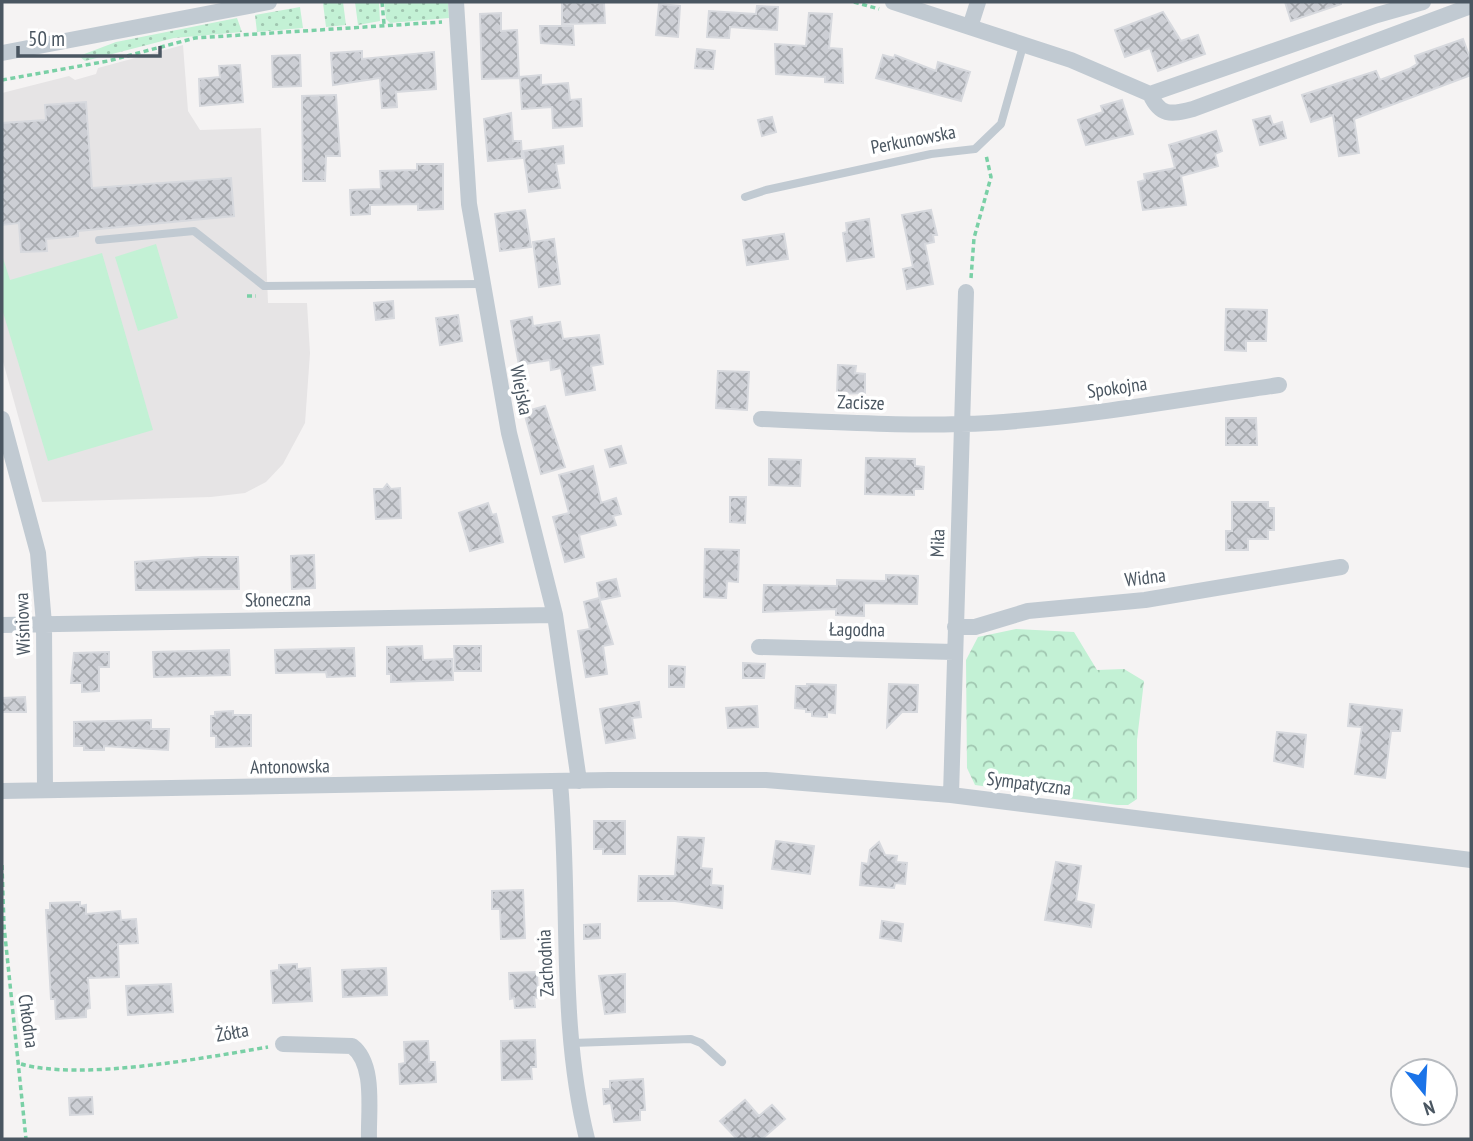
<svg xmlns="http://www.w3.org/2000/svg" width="1473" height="1141" font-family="'PT Sans Narrow',sans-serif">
	<defs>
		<pattern id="grass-dots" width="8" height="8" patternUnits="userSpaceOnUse" patternTransform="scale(1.75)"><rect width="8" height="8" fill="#c3f1d5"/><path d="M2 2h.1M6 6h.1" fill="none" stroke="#a0c6b0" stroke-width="1.8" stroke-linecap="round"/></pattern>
		<pattern id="forest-crowns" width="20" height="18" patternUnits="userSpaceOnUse" patternTransform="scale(1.75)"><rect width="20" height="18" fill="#c3f1d5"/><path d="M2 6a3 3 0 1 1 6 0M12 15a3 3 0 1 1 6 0" fill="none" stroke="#a0c6b0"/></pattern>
		<pattern id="building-cross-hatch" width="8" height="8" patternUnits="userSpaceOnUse" patternTransform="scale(1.75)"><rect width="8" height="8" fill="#cdcfd5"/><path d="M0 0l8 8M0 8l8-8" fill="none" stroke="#a8abb0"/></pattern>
	</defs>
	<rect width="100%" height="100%" fill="#f5f3f3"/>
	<path fill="#e6e4e5" d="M 183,45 L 188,111 L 200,130 L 261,128 L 268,303 L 307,303 L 310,353 L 305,423 L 283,464 L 266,482 L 245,493 L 211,497 L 42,502 L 2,358 L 2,93 L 69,76 L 75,80 L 96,74 L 98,68 Z"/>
	<path fill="url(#grass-dots)" d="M 326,2 L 343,2 L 346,25 L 326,27 L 323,3 Z
		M 355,2 L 379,2 L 380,21 L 358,25 Z
		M 384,2 L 448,2 L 449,18 L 390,23 L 386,19 Z
		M 300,7 L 303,28 L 257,32 L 255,15 Z
		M 237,18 L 242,32 L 174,38 L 85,61 L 79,56 L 116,42 Z"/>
	<path fill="url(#forest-crowns)" d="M 1016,629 L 1074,632 L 1097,670 L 1124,669 L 1144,681 L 1137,740 L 1137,799 L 1128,805 L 1117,805 L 975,785 L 967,768 L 966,660 L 978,637 Z"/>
	<path fill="#c3f1d5" d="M 156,244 L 178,318 L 138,331 L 115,257 Z
		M 102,253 L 153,430 L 48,461 L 2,309 L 2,255 L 10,280 Z"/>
	<path fill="url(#building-cross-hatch)" stroke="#d7d9de" stroke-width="2" d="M 562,2 L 604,3 L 605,23 L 562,24 Z
		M 1285,2 L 1341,2 L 1341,4 L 1291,21 Z
		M 659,4 L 680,6 L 678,37 L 656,35 Z
		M 757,6 L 778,7 L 777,30 L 730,27 L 729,38 L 707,37 L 709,11 L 756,14 Z
		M 1163,12 L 1181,41 L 1198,35 L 1205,54 L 1158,71 L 1150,48 L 1125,57 L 1115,30 Z
		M 501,13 L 501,31 L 517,30 L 519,78 L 482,79 L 480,14 Z
		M 809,13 L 832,14 L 829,48 L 842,49 L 843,83 L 825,82 L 825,77 L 776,74 L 775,44 L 806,46 Z
		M 540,26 L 573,26 L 574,45 L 541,43 Z
		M 1463,39 L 1471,61 L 1471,75 L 1354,119 L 1359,153 L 1339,156 L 1333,115 L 1311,122 L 1302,95 L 1376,71 L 1380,80 L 1409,69 L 1417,64 L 1415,56 Z
		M 697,49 L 715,51 L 713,69 L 695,68 Z
		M 362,51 L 362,59 L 434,52 L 436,89 L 396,92 L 397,107 L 382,108 L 380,78 L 333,85 L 331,53 Z
		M 300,55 L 301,86 L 273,87 L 272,56 Z
		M 883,55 L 894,58 L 895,55 L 936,71 L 938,62 L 970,72 L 961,101 L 876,78 Z
		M 240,65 L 243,102 L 200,106 L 199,79 L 220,77 L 219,66 Z
		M 541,75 L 541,85 L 568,83 L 570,100 L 581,99 L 582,126 L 553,128 L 552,107 L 522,109 L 520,77 Z
		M 336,95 L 340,156 L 326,156 L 325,181 L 303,181 L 302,96 Z
		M 1122,100 L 1133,134 L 1086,145 L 1078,120 L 1103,112 L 1101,106 Z
		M 86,102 L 92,188 L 231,178 L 234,216 L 78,231 L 78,236 L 46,239 L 47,251 L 21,252 L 19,223 L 2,225 L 2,123 L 46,120 L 45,105 Z
		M 511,113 L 513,141 L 521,141 L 522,158 L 488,161 L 484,119 Z
		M 1270,116 L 1273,125 L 1282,122 L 1286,138 L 1260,145 L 1253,120 Z
		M 772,117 L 776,132 L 762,136 L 758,120 Z
		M 1216,131 L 1222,151 L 1215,154 L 1218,166 L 1181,176 L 1186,205 L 1143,210 L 1138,182 L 1145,180 L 1144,174 L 1175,168 L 1169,145 Z
		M 563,146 L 564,163 L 556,164 L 560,188 L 529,192 L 523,151 Z
		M 417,164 L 443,164 L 443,209 L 418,210 L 418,204 L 370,205 L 370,214 L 351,215 L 350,190 L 381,189 L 380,171 L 417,170 Z
		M 525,210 L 531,247 L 500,251 L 495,214 Z
		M 931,210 L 937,235 L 933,235 L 934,242 L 925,244 L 933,284 L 907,289 L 903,269 L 913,267 L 902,215 Z
		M 869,219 L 874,257 L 847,261 L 843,233 L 847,232 L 846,223 Z
		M 784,234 L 788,259 L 747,265 L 743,240 Z
		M 554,239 L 560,284 L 539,287 L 533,242 Z
		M 393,301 L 394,318 L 376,320 L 374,303 Z
		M 1226,309 L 1267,310 L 1266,341 L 1246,341 L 1246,351 L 1225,350 Z
		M 458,315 L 462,341 L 440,345 L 436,318 Z
		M 532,317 L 533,326 L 560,322 L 563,339 L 599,335 L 603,364 L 591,366 L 595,390 L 566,395 L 561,368 L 551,370 L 550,360 L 519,365 L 511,321 Z
		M 838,365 L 856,366 L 855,373 L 865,374 L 865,393 L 837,394 Z
		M 718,371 L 749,372 L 747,410 L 716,408 Z
		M 545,406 L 565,467 L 541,474 L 524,412 Z
		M 1226,418 L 1256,418 L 1257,445 L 1226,445 Z
		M 621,446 L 626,463 L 610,467 L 605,450 Z
		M 866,458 L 915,459 L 915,466 L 924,467 L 923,489 L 914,489 L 914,495 L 865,494 Z
		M 769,459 L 801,460 L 800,486 L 769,485 Z
		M 593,466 L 601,503 L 616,498 L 621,514 L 613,516 L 616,525 L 579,535 L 584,557 L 565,562 L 553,517 L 569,513 L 559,475 Z
		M 387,484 L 391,489 L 400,488 L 401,518 L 376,519 L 374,489 L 383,489 Z
		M 730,497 L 746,497 L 745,523 L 730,522 Z
		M 1232,502 L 1268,502 L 1268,508 L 1274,508 L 1274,530 L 1268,530 L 1268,539 L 1248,539 L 1248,550 L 1226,550 L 1226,531 L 1232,531 Z
		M 488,503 L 492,515 L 496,514 L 503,542 L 470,551 L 459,513 Z
		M 705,549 L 739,550 L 738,582 L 727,581 L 726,598 L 704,597 Z
		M 314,555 L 315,588 L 292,589 L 291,556 Z
		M 202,557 L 238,557 L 239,589 L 136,590 L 135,562 Z
		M 886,575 L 918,576 L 917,604 L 864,603 L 864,616 L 836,615 L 836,609 L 763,612 L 764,585 L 837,586 L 837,580 L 886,581 Z
		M 616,579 L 620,596 L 600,600 L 597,583 Z
		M 599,598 L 613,644 L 603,646 L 607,674 L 586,677 L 578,631 L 590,629 L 584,602 Z
		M 422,646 L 423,660 L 452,659 L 453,680 L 391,682 L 391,674 L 387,674 L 387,647 Z
		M 454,646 L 481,646 L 481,671 L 455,671 Z
		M 354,648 L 355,676 L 327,677 L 326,672 L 276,673 L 275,650 Z
		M 229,650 L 230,675 L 154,677 L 153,652 Z
		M 109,652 L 109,667 L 99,667 L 99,691 L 82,692 L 82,683 L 71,683 L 74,653 Z
		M 743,663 L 765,664 L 764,678 L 743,678 Z
		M 669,666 L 685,667 L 684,687 L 669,687 Z
		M 807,684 L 836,685 L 835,713 L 827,712 L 827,717 L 812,716 L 812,712 L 806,712 L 806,709 L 795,708 L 796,686 L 807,686 Z
		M 889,684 L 918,685 L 917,712 L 902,712 L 887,727 Z
		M 25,697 L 26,712 L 2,712 L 2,698 Z
		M 639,702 L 641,717 L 632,718 L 635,738 L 606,743 L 600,709 Z
		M 1350,704 L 1402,710 L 1400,731 L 1391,731 L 1385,778 L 1355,774 L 1362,727 L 1348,726 Z
		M 757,706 L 758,727 L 728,728 L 726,708 Z
		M 233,711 L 233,715 L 251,715 L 251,746 L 216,747 L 216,736 L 211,736 L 211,716 L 215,716 L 215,712 Z
		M 151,720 L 151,729 L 169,729 L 168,750 L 104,746 L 104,750 L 84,750 L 84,746 L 74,746 L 74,722 Z
		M 1277,732 L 1306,735 L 1303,767 L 1274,761 Z
		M 594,821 L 625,821 L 625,854 L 603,854 L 603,849 L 594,849 Z
		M 678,837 L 704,838 L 701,868 L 712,869 L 711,885 L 723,886 L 722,908 L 675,901 L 638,901 L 639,876 L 675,876 Z
		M 776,841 L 814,846 L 810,874 L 772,869 Z
		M 879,842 L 885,855 L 897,856 L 896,862 L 907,863 L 905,884 L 895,883 L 894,888 L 860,885 L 862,863 L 868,864 L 870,850 Z
		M 1056,862 L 1081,866 L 1076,901 L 1094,905 L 1091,927 L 1045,920 Z
		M 523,890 L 525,938 L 501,939 L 500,909 L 492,909 L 492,891 Z
		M 80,902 L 80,906 L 86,905 L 86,914 L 120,911 L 121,920 L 136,919 L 138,943 L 118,944 L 119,977 L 88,978 L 90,1008 L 86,1009 L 86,1017 L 56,1019 L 55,999 L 51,999 L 46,910 L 50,910 L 50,903 Z
		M 882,921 L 903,924 L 901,941 L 880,938 Z
		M 600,924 L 600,938 L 584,939 L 584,925 Z
		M 297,964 L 297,969 L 310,968 L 312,1001 L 273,1003 L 271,971 L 279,970 L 279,965 Z
		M 386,968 L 387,995 L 343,997 L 342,970 Z
		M 537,972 L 538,998 L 534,997 L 535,1007 L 515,1008 L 514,998 L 510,999 L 509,973 Z
		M 625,974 L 625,1012 L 605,1014 L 599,976 Z
		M 171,984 L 173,1012 L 128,1015 L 126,986 Z
		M 535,1040 L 536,1067 L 531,1067 L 532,1079 L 502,1080 L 501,1041 Z
		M 428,1041 L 429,1062 L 435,1062 L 436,1082 L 400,1084 L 399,1064 L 405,1063 L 404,1042 Z
		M 643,1079 L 645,1110 L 640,1110 L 640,1120 L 614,1122 L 611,1103 L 604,1104 L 603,1089 L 610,1089 L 610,1081 Z
		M 92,1097 L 93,1114 L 70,1115 L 69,1098 Z
		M 745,1100 L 759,1116 L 772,1105 L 785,1119 L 762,1139 L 737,1139 L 720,1121 Z"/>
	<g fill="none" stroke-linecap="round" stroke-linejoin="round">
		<path stroke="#7ad0a6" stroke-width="3.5" stroke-dasharray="5 3.5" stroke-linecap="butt" d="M 382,2 L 384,24
			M 854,2 L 879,9
			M 2,80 L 108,61 L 195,38 L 442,22
			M 971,278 L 974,238 L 991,177 L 986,155
			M 247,296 L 256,296
			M 2,865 L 4,926 L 26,1139
			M 21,1064 C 81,1081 204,1058 268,1047"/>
		<path stroke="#c1cad2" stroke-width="8" d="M 745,197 L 766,190 L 931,154 L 975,149 L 1001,124 L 1023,46
			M 99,240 L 194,231 L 264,286 L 481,284
			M 572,1043 L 691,1039 L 701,1043 L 722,1062"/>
		<path stroke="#c1cad2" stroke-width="16" d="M 456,2 L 469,204 L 509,433 L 555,615 L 579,781
			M 893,2 L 1071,60 L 1150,94 L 1377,15 L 1423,2
			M 970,27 L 978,2
			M 2,53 L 269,2
			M 1150,94 C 1160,116 1170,115 1193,109 L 1471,6
			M 2,419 L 38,553 L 44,624 L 45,790
			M 761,419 C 837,422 913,427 989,423 C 1086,417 1183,399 1279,385
			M 2,625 L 555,615
			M 955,627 L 975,627 L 1028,611 L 1145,600 L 1341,567
			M 759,647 L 954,652
			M 560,783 C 571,902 558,1022 587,1139
			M 2,791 L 609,780 L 766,780 L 951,795 L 1471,860
			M 951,795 L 966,292
			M 283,1044 L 352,1046 C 376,1064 368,1112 369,1139"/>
	</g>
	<g text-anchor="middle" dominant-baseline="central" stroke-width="7" stroke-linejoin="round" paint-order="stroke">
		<g font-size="19" fill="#4a5661" stroke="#fff">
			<text transform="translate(913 139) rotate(-11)">Perkunowska</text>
			<text transform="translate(1117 387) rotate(-8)">Spokojna</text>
			<text transform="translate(522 390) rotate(79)">Wiejska</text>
			<text transform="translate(861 402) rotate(2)">Zacisze</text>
			<text transform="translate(937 543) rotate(-88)">Miła</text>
			<text transform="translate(1145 577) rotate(-7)">Widna</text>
			<text transform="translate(278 599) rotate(-1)">Słoneczna</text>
			<text transform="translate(22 624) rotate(-92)">Wiśniowa</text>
			<text transform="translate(857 629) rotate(1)">Łagodna</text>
			<text transform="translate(290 766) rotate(-1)">Antonowska</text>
			<text transform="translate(1029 783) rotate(7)">Sympatyczna</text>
			<text transform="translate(545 963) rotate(-93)">Zachodnia</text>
			<text transform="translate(29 1021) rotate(82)">Chłodna</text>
			<text transform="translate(232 1032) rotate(-10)">Żółta</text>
		</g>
	</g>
	<rect width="1473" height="1141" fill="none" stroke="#4a5661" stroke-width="7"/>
	<g transform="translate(1424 1092) rotate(162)"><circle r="33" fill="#ffffff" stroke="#b7bbc0" stroke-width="2"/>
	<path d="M0-5L12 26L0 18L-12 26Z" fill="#1a73e8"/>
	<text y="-10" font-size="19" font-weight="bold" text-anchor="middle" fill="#4a5661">N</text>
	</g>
	<path d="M18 46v10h142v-10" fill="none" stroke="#4a5661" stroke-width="3.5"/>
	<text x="28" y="46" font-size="21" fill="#4a5661" stroke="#ffffff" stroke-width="5" paint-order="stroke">50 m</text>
</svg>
